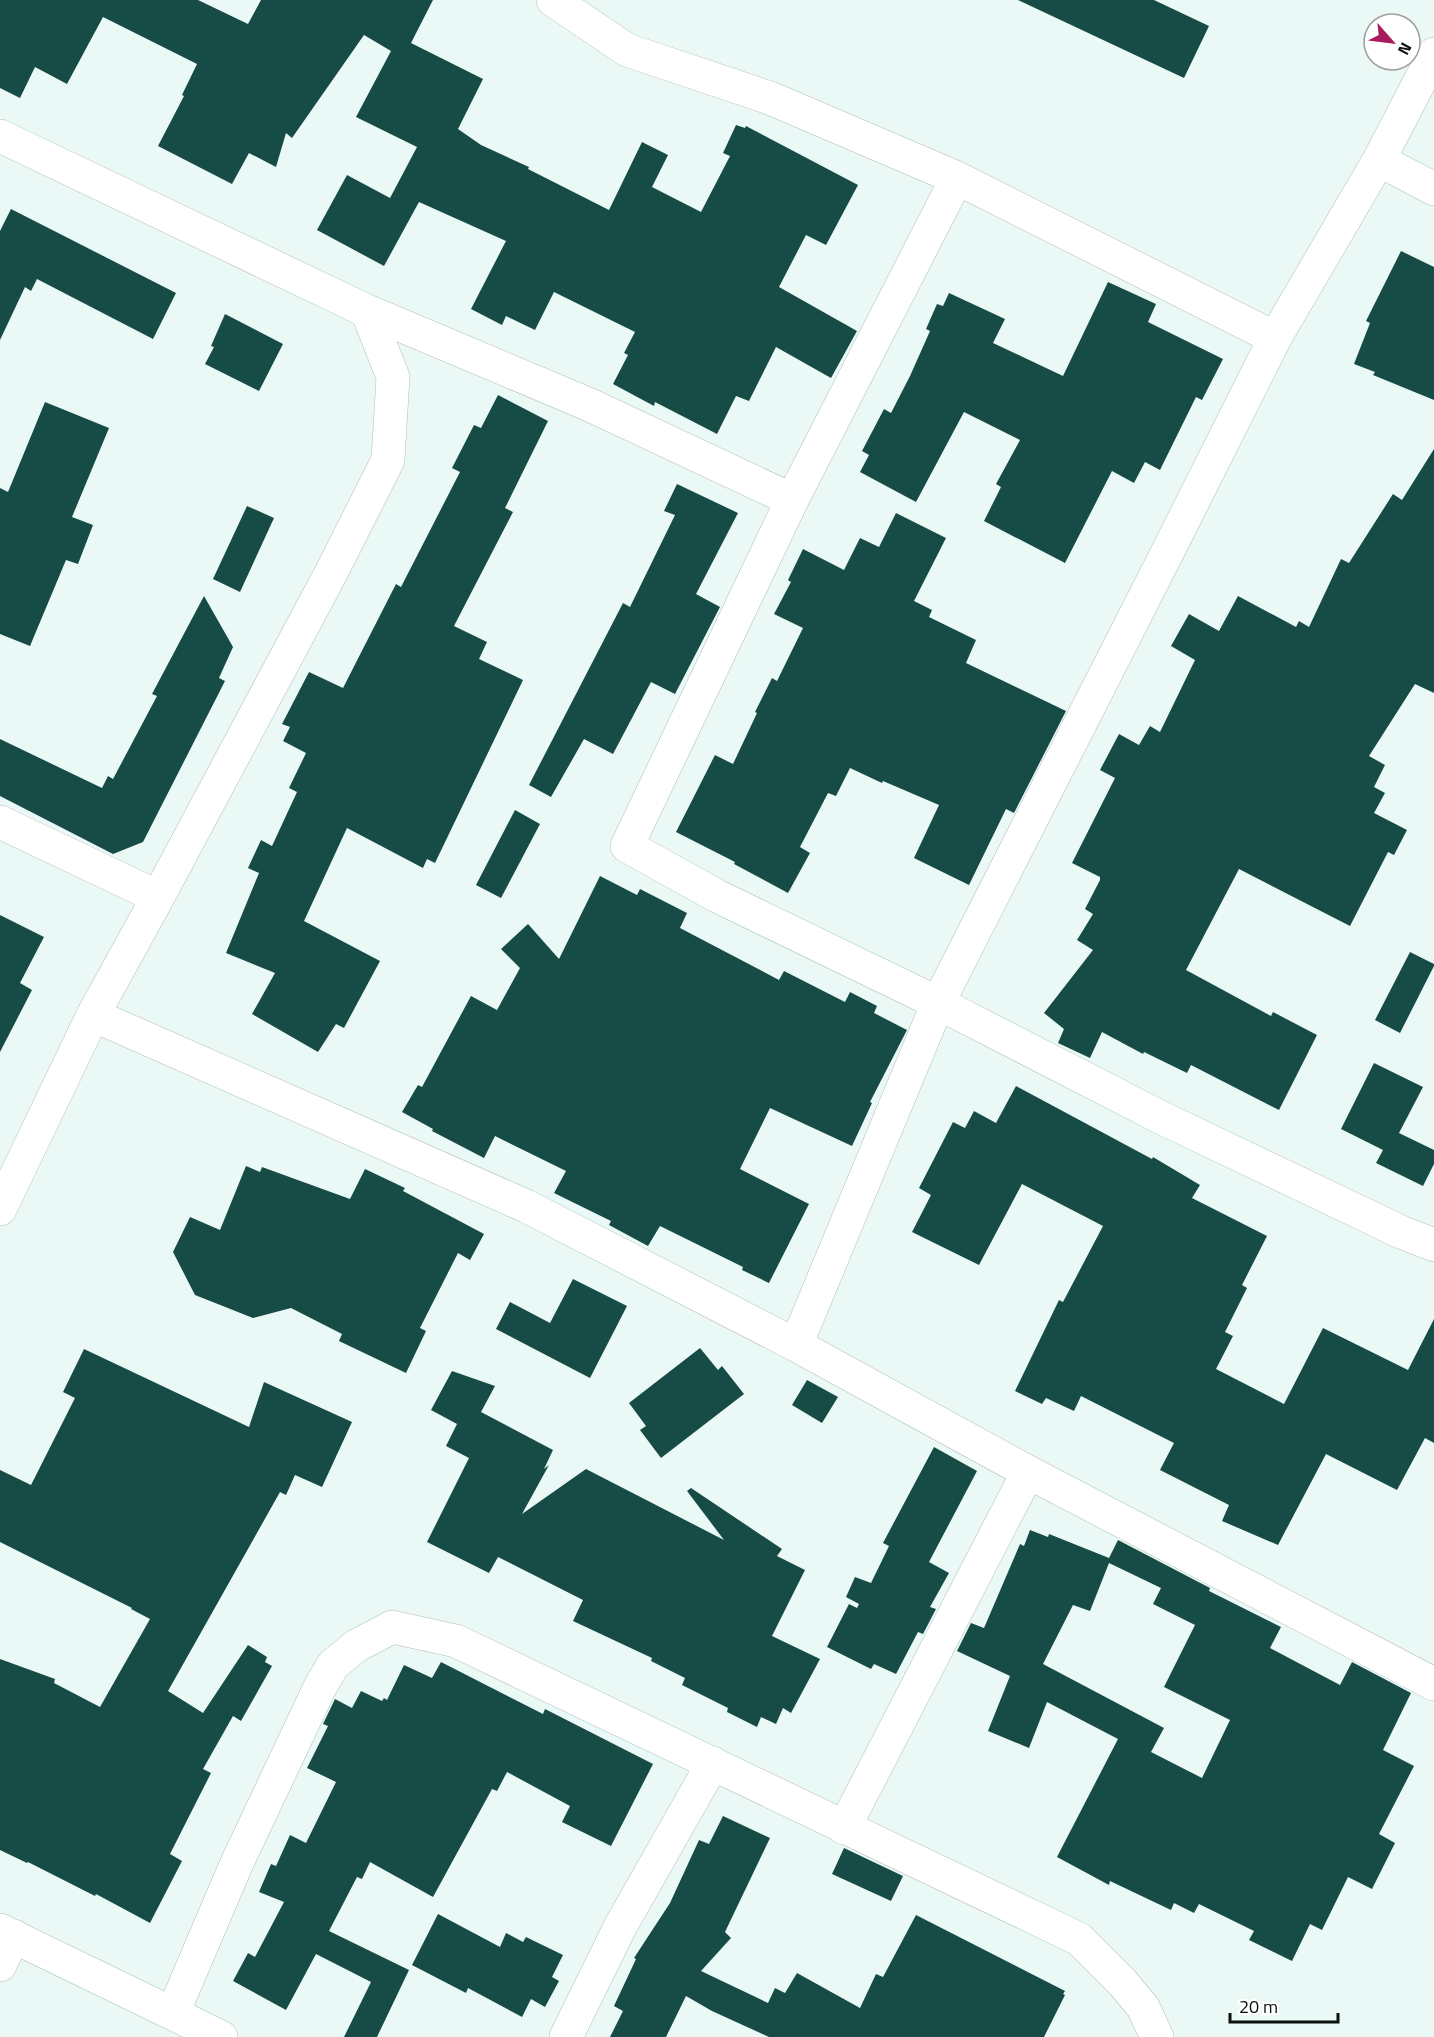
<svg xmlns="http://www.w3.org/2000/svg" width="1434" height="2037" font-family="'Titillium Web',sans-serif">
	<rect width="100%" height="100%" fill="#ebf9f6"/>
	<path fill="#164c45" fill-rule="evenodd" d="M 0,0 L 198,0 L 248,24 L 261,0 L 433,0 L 411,43 L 483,79 L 458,129 L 481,145 L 529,167 L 528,169 L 609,210 L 642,142 L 668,155 L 652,187 L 701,212 L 730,156 L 723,153 L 736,125 L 745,128 L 746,126 L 858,185 L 826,245 L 806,235 L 779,287 L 857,331 L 831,378 L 776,347 L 749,401 L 736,396 L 717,434 L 655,402 L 654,406 L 613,384 L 628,355 L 624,353 L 635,332 L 554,292 L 535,330 L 506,316 L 502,325 L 471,309 L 506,241 L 419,202 L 384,266 L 317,230 L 347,175 L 390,198 L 417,147 L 356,117 L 391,51 L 364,35 L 292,138 L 286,133 L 276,167 L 249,153 L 232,184 L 158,146 L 184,96 L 182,95 L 197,64 L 103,17 L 67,84 L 35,67 L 20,98 L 0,88 Z
		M 1018,0 L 1154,0 L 1209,26 L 1184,78 Z
		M 11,209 L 176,293 L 153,339 L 37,279 L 31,291 L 25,287 L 0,340 L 0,231 Z
		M 1401,251 L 1434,267 L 1434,400 L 1373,375 L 1375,372 L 1354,364 L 1370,323 L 1366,321 Z
		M 1108,282 L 1156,304 L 1148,322 L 1223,359 L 1202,400 L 1196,397 L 1160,470 L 1145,462 L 1134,483 L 1112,471 L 1065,563 L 984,521 L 1001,487 L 996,484 L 1020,440 L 964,412 L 916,502 L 860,472 L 869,455 L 862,451 L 884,409 L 891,413 L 910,376 L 930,331 L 926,329 L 937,304 L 943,306 L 949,293 L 1005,319 L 993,343 L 1063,376 Z
		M 225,314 L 283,344 L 259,391 L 205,364 L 214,347 L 211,346 Z
		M 498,395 L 548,421 L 505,508 L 513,512 L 454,626 L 487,642 L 479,659 L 523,680 L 435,863 L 427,859 L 423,868 L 347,828 L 304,921 L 380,961 L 344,1028 L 336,1024 L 318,1052 L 252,1014 L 275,973 L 226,953 L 259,873 L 248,868 L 261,840 L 272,846 L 297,792 L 289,788 L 306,753 L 283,741 L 290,727 L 282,724 L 309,672 L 343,688 L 396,584 L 401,587 L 460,472 L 452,468 L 474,425 L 481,428 Z
		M 45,402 L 109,428 L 72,517 L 93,525 L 78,564 L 66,560 L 30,646 L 0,634 L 0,488 L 8,492 Z
		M 1434,449 L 1434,693 L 1415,684 L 1369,756 L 1385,765 L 1374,787 L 1385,793 L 1374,813 L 1407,830 L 1394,855 L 1388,852 L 1350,926 L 1239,869 L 1186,970 L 1271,1016 L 1273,1012 L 1317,1035 L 1279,1110 L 1191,1065 L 1187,1073 L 1144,1052 L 1143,1054 L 1102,1032 L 1090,1058 L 1058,1043 L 1064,1029 L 1044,1013 L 1093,950 L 1077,940 L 1093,914 L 1085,909 L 1100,880 L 1100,877 L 1072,863 L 1115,778 L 1100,770 L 1119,734 L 1139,745 L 1150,726 L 1160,732 L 1195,660 L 1171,646 L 1189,614 L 1219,631 L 1238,596 L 1296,627 L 1299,621 L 1309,627 L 1341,559 L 1349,563 L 1393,494 L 1402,500 Z
		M 677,484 L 738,513 L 696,594 L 720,607 L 675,694 L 651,682 L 613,754 L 584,739 L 551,797 L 529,785 L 623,603 L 630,607 L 675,515 L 664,511 Z
		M 247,506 L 274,518 L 240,592 L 213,579 Z
		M 896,513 L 946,538 L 914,601 L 932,610 L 929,617 L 976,640 L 966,663 L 1066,711 L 1014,813 L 1006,809 L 969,885 L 914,858 L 939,805 L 883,781 L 882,783 L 850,768 L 836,796 L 828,793 L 800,847 L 810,853 L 788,893 L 734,864 L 735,862 L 676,832 L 715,755 L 733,764 L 757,713 L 755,712 L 772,678 L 777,681 L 803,628 L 774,614 L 791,582 L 788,580 L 803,549 L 844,570 L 860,538 L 879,547 Z
		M 204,596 L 233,647 L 219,678 L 225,681 L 143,842 L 113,854 L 0,796 L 0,739 L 102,788 L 108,776 L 113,779 L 157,696 L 152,694 Z
		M 515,810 L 540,824 L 501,898 L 476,885 Z
		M 600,876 L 637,895 L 640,889 L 687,913 L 680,928 L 779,980 L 784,971 L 845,1002 L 850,992 L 877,1006 L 874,1013 L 907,1030 L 870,1102 L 872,1103 L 852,1146 L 770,1108 L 740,1169 L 809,1204 L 769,1283 L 742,1270 L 743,1267 L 660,1226 L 648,1246 L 609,1225 L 611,1221 L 554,1193 L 566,1171 L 495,1136 L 484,1158 L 432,1131 L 433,1129 L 402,1112 L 418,1085 L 422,1087 L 471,996 L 497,1010 L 520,968 L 501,949 L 528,924 L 559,959 Z
		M 0,915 L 44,937 L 20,983 L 32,990 L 0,1052 Z
		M 1410,952 L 1434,964 L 1434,966 L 1400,1033 L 1375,1020 Z
		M 1374,1063 L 1423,1087 L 1399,1133 L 1434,1150 L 1434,1164 L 1423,1186 L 1376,1163 L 1383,1150 L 1341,1129 Z
		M 1016,1086 L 1152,1159 L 1153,1157 L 1200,1185 L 1192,1198 L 1267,1236 L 1242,1285 L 1247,1288 L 1225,1332 L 1233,1336 L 1216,1369 L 1284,1404 L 1323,1328 L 1408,1370 L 1434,1319 L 1434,1443 L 1425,1438 L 1397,1490 L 1326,1454 L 1278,1545 L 1222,1521 L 1229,1505 L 1160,1470 L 1174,1443 L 1081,1396 L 1074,1411 L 1046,1398 L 1042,1404 L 1015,1391 L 1059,1300 L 1063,1302 L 1103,1226 L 1022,1184 L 979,1265 L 912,1232 L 931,1195 L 919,1188 L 953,1122 L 965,1128 L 974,1111 L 996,1123 Z
		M 246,1166 L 260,1172 L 262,1167 L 350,1199 L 365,1169 L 405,1188 L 403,1191 L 484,1234 L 470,1260 L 458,1253 L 420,1328 L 426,1331 L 406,1373 L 339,1341 L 342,1334 L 291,1308 L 253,1318 L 195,1295 L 173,1252 L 190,1217 L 220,1230 Z
		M 573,1279 L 627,1306 L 590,1378 L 496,1329 L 510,1302 L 550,1323 Z
		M 700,1348 L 718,1370 L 722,1366 L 744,1394 L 661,1458 L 640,1430 L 646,1426 L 629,1403 Z
		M 84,1349 L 249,1427 L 264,1382 L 352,1422 L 322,1487 L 295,1475 L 286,1495 L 280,1492 L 168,1691 L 203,1713 L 248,1645 L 267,1657 L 265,1662 L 272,1666 L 241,1721 L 233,1716 L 203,1769 L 211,1773 L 170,1854 L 182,1861 L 150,1923 L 96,1894 L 95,1896 L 28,1862 L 27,1863 L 0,1850 L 0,1659 L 55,1679 L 54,1683 L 100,1707 L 150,1619 L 131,1609 L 132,1608 L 0,1542 L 0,1470 L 31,1485 L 75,1398 L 63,1392 Z
		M 452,1371 L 495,1386 L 481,1412 L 553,1450 L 544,1469 L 549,1465 L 522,1514 L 586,1469 L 724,1540 L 687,1491 L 691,1488 L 782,1549 L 777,1556 L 805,1570 L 772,1636 L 820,1659 L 791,1713 L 783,1708 L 776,1724 L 761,1717 L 757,1727 L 727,1712 L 728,1708 L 682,1685 L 685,1678 L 651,1661 L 652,1658 L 573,1621 L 583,1600 L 498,1557 L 489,1573 L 427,1542 L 469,1458 L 446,1446 L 457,1424 L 431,1410 Z
		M 807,1380 L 838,1397 L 822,1423 L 792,1405 Z
		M 934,1447 L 977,1471 L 929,1562 L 949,1573 L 930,1607 L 936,1609 L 923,1634 L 918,1632 L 896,1674 L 874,1664 L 871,1669 L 827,1647 L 849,1604 L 857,1608 L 859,1604 L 846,1597 L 855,1577 L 871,1583 L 889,1546 L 883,1543 Z
		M 1030,1530 L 1048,1537 L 1049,1534 L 1109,1558 L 1118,1540 L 1210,1588 L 1209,1591 L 1281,1627 L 1270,1648 L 1340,1685 L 1352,1662 L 1411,1693 L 1383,1750 L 1414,1766 L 1379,1834 L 1395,1843 L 1372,1889 L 1348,1877 L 1322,1930 L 1310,1924 L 1292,1961 L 1249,1940 L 1254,1931 L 1199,1904 L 1194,1913 L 1174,1903 L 1171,1910 L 1110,1881 L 1109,1885 L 1057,1857 L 1118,1739 L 1047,1702 L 1029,1748 L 988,1731 L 1010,1676 L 957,1651 L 971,1623 L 984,1628 L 1020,1544 L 1024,1546 ZM 1109,1563 L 1161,1588 L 1153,1604 L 1195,1625 L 1164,1687 L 1230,1720 L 1202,1778 L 1151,1752 L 1164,1728 L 1043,1664 L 1073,1605 L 1090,1611 Z
		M 441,1662 L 543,1714 L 545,1709 L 653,1764 L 611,1846 L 562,1822 L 570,1806 L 507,1772 L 497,1791 L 492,1789 L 433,1897 L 370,1862 L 362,1879 L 357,1877 L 329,1931 L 409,1970 L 377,2037 L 344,2037 L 371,1982 L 316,1954 L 286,2010 L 233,1981 L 248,1953 L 255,1957 L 284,1902 L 259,1892 L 271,1864 L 276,1866 L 290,1835 L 306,1843 L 336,1782 L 307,1768 L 328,1726 L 323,1724 L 335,1699 L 352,1708 L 361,1691 L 382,1701 L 384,1698 L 387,1700 L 404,1665 L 432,1678 Z
		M 723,1816 L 770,1838 L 725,1932 L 731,1938 L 701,1971 L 768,2003 L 775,1988 L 785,1993 L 797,1973 L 860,2008 L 876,1974 L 883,1977 L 916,1915 L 1065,1991 L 1063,1994 L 1065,1995 L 1044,2037 L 769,2037 L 712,2011 L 686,1996 L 666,2037 L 610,2037 L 623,2011 L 614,2006 L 636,1959 L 634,1958 L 670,1903 L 699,1840 L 709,1844 Z
		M 844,1848 L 903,1876 L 891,1901 L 832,1874 Z
		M 438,1914 L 500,1947 L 506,1933 L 523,1942 L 526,1937 L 563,1955 L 552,1977 L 559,1981 L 545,2007 L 531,1999 L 522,2017 L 468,1988 L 466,1993 L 412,1965 Z"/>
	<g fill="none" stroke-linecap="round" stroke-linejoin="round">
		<defs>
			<path id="street" d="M 553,0 L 627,50 L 770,98 L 957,178 L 1275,338
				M 0,136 L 367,311 L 393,377 L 388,460 L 331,573 L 158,897 L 93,1015 L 0,1209
				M 1379,160 L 1434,189
				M 957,178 L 792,500 L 627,846 L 717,896 L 938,1003 L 1162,1118 L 1401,1232 L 1434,1245
				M 367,311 L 590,405 L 792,500
				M 0,822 L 158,897
				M 93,1015 L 526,1206 L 796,1345 L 1028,1472 L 1434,1684
				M 796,1345 L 938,1003 L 1166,555 L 1275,338 L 1379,160 L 1434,54
				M 844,1828 L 1028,1472
				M 0,1930 L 221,2037
				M 0,1965 L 14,1936
				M 173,2013 L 236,1865 L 320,1687 L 333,1665 L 356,1646 L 392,1627 L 456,1641 L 1079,1939 L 1122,1982 L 1143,2007 L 1157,2037
				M 566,2037 L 620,1927 L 713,1763"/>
		</defs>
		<use href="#street" stroke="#b1bebb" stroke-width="34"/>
		<use href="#street" stroke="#fff" stroke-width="33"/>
	</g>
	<g transform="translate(1392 42) rotate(118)"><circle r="28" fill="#ffffff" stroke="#9d9f9f" stroke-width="1.5"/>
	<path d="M0-4.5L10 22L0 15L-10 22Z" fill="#a81c5e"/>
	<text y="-9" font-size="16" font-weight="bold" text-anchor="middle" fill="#0b0f0e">N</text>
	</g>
	<path d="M1230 2013v9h108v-9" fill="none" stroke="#0b0f0e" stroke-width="3"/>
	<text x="1239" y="2013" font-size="18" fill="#0b0f0e" stroke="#ffffff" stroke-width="4.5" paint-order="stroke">20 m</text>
</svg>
